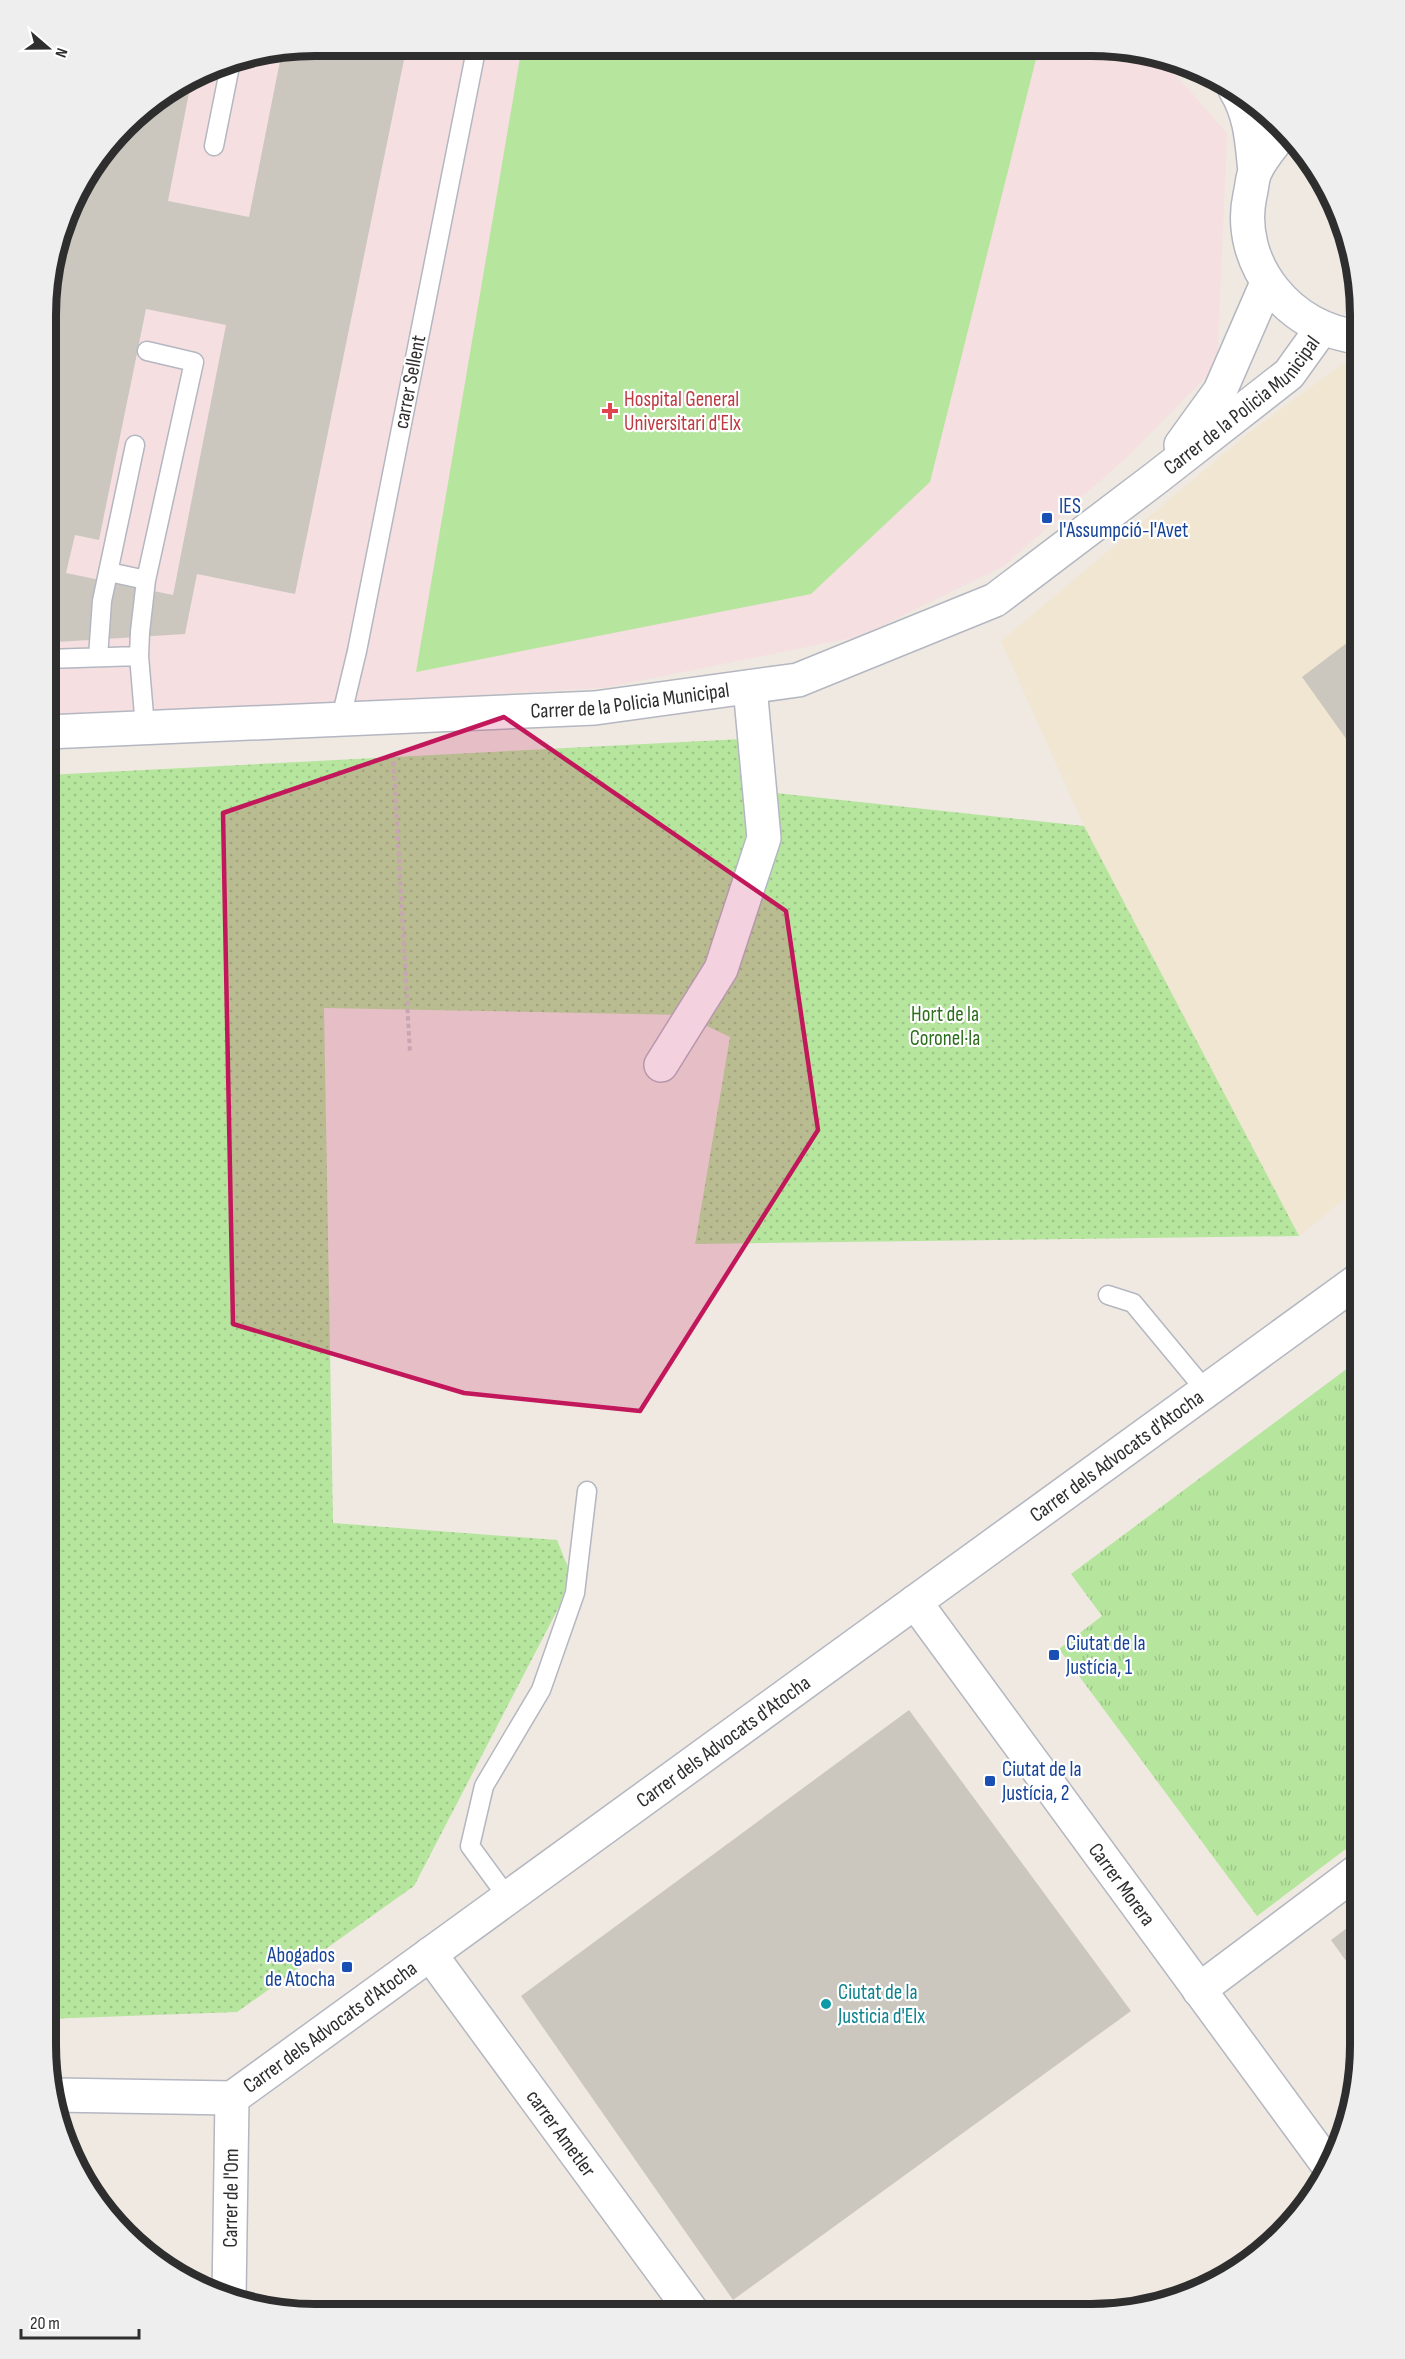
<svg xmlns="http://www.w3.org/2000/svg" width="1405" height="2359" font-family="'Sofia Sans Condensed',sans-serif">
	<defs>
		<pattern id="grass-tufts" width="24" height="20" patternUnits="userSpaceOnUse" patternTransform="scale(1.5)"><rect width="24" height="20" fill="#b6e59e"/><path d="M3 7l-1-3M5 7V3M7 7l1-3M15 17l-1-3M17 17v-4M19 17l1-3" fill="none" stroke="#9dc588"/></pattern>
		<pattern id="garden-dots" width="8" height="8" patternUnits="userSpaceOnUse" patternTransform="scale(1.5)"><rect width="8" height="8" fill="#b6e59e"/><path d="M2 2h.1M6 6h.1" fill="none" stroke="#9dc588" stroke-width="1.8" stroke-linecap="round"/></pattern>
	</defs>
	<rect width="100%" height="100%" fill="#efe9e1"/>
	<path fill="#f0e6d1" d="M 1360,361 L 1360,1186 L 1299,1236 L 1084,826 L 1001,641 L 1250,432 L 1344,363 Z"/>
	<path fill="#f5dfe0" d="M 314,45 L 1126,47 L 1159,56 L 1227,133 L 1217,366 L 1128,456 L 1004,566 L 861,636 L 603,688 L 47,719 L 47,279 L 73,195 L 136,112 L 212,65 Z"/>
	<path fill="url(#grass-tufts)" d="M 1360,1359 L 1359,1839 L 1257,1916 L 1059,1649 L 1102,1616 L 1071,1574 Z"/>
	<path fill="#b6e59e" d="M 522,46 L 1039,47 L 930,482 L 811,594 L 416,672 Z"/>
	<path fill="url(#garden-dots)" d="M 742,739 L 757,791 L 1084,826 L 1299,1236 L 695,1244 L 730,1037 L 684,1015 L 324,1008 L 333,1523 L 557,1540 L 573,1580 L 414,1886 L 237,2012 L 45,2019 L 47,775 Z"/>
	<path fill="#cbc7bf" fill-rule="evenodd" d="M 314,45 L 407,45 L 295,594 L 197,574 L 185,634 L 57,642 L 54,657 L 47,660 L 47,279 L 73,195 L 136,112 L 192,77 L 168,201 L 249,217 L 282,51 ZM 146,309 L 226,325 L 173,595 L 66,573 L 75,535 L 99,540 Z
		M 1360,633 L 1360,752 L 1357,754 L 1302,677 Z
		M 909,1710 L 1131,2011 L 733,2300 L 521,1996 Z
		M 1359,1919 L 1359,1979 L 1331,1940 Z"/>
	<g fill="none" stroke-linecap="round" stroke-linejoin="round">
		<defs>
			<path id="lane" d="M 214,146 L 231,61
				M 109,572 L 146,580
				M 98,657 L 102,601 L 135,445
				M 47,659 L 139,656
				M 341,718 L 357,651 L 477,45
				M 145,727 L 139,656 L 140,632 L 146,580 L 194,362 L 147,351
				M 1108,1295 L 1133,1303 L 1206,1391
				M 508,1898 L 470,1846 L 484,1786 L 541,1690 L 575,1593 L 587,1491"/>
			<g id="street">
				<path d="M 1181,445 L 1220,391 L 1267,283"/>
				<path id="s1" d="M 47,732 L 595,708 L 798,680 L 995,600 L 1156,478 L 1289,374 L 1322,328"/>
				<path d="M 661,1065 L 721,969 L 764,838 L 750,687"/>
				<path id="s2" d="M 915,1602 L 1328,2165"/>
				<path id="s3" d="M 430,1954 L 693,2313"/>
				<path d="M 1199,1990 L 1359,1870"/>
				<path id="s4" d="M 55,2095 L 232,2098 L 1360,1279"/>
				<path id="s5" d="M 229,2298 L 232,2098"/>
			</g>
			<path id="secondary" d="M 1235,89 C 1251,115 1252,142 1255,172
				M 1284,130 C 1275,143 1261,157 1255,172 C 1252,178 1252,188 1250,195 C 1235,264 1291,331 1360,337"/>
		</defs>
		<use href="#lane" stroke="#b4b7c1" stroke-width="21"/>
		<use href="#street" stroke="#b4b7c1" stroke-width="36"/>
		<use href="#secondary" stroke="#b4b7c1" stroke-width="36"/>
		<path stroke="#c9c9c9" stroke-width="4" stroke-dasharray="4.5 3" stroke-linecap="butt" d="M 393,754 L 410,1053"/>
		<use href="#lane" stroke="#fff" stroke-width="18"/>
		<use href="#street" stroke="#fff" stroke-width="33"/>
		<use href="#secondary" stroke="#fff" stroke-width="33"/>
	</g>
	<path fill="#c2185b" fill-opacity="0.2" stroke="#c2185b" stroke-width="4.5" stroke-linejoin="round" d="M 504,717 L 786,911 L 818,1130 L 640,1411 L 464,1393 L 233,1324 L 223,813 Z"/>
	<path fill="#e0444e" stroke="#fff" stroke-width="2" d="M607 402h6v6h6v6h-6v6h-6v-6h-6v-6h6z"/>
	<g fill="#1a4fb4" stroke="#fff" stroke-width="2">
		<rect x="1041" y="512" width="12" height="12" rx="3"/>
		<rect x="1048" y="1649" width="12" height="12" rx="3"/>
		<rect x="984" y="1775" width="12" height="12" rx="3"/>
		<rect x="341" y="1961" width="12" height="12" rx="3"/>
	</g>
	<circle fill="#0f9aa8" stroke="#fff" stroke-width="2" cx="826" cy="2004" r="6"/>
	<g text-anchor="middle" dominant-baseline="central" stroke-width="4.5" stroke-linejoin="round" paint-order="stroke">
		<g font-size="21" fill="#2e2e2e" stroke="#fff">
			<text transform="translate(410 382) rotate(-79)">carrer Sellent</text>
			<text stroke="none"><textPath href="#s1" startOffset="1281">Carrer de la Policia Municipal</textPath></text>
			<text stroke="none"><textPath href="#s1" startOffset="584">Carrer de la Policia Municipal</textPath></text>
			<text stroke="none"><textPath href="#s4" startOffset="1270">Carrer dels Advocats d'Atocha</textPath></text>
			<text stroke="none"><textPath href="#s4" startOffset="784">Carrer dels Advocats d'Atocha</textPath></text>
			<text stroke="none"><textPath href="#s2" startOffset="350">Carrer Morera</textPath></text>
			<text stroke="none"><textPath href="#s4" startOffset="298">Carrer dels Advocats d'Atocha</textPath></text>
			<text stroke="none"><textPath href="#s3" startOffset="222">carrer Ametler</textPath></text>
			<text stroke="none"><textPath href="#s5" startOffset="100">Carrer de l'Om</textPath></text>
		</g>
		<g font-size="21" fill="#be3a42" stroke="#fff" text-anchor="start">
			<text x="624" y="399">Hospital General<tspan x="624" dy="24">Universitari d'Elx</tspan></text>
		</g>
		<g font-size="21" fill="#164399" stroke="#fff" text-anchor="start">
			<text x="1059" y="506">IES<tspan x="1059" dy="24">l'Assumpció-l'Avet</tspan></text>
			<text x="1066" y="1643">Ciutat de la<tspan x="1066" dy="24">Justícia, 1</tspan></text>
			<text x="1002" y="1769">Ciutat de la<tspan x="1002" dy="24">Justícia, 2</tspan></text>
			<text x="335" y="1955" text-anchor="end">Abogados<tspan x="335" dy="24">de Atocha</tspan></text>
		</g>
		<g font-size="21" fill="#2c6e1b" stroke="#fff">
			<text x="945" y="1014">Hort de la<tspan x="945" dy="24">Coronel·la</tspan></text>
		</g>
		<g font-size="21" fill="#0d838f" stroke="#fff" text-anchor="start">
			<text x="838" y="1992">Ciutat de la<tspan x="838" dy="24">Justicia d'Elx</tspan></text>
		</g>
	</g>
	<path d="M0 0H1405V2359H0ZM315 56H1091A259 259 0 0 1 1350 315V2045A259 259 0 0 1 1091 2304H315A259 259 0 0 1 56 2045V315A259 259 0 0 1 315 56Z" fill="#eee" fill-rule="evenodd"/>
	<path fill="none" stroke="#2e2e2e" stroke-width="8" d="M315 56H1091A259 259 0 0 1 1350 315V2045A259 259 0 0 1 1091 2304H315A259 259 0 0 1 56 2045V315A259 259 0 0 1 315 56Z"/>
	<g transform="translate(48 48) rotate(110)" stroke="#ffffff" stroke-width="4.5" paint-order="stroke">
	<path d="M0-4.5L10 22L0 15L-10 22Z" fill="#2e2e2e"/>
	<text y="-9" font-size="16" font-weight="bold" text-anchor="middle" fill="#2e2e2e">N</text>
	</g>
	<path d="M21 2329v9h118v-9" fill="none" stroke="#2e2e2e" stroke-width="3"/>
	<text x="30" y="2329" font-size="18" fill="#2e2e2e" stroke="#ffffff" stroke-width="4.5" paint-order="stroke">20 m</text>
</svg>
